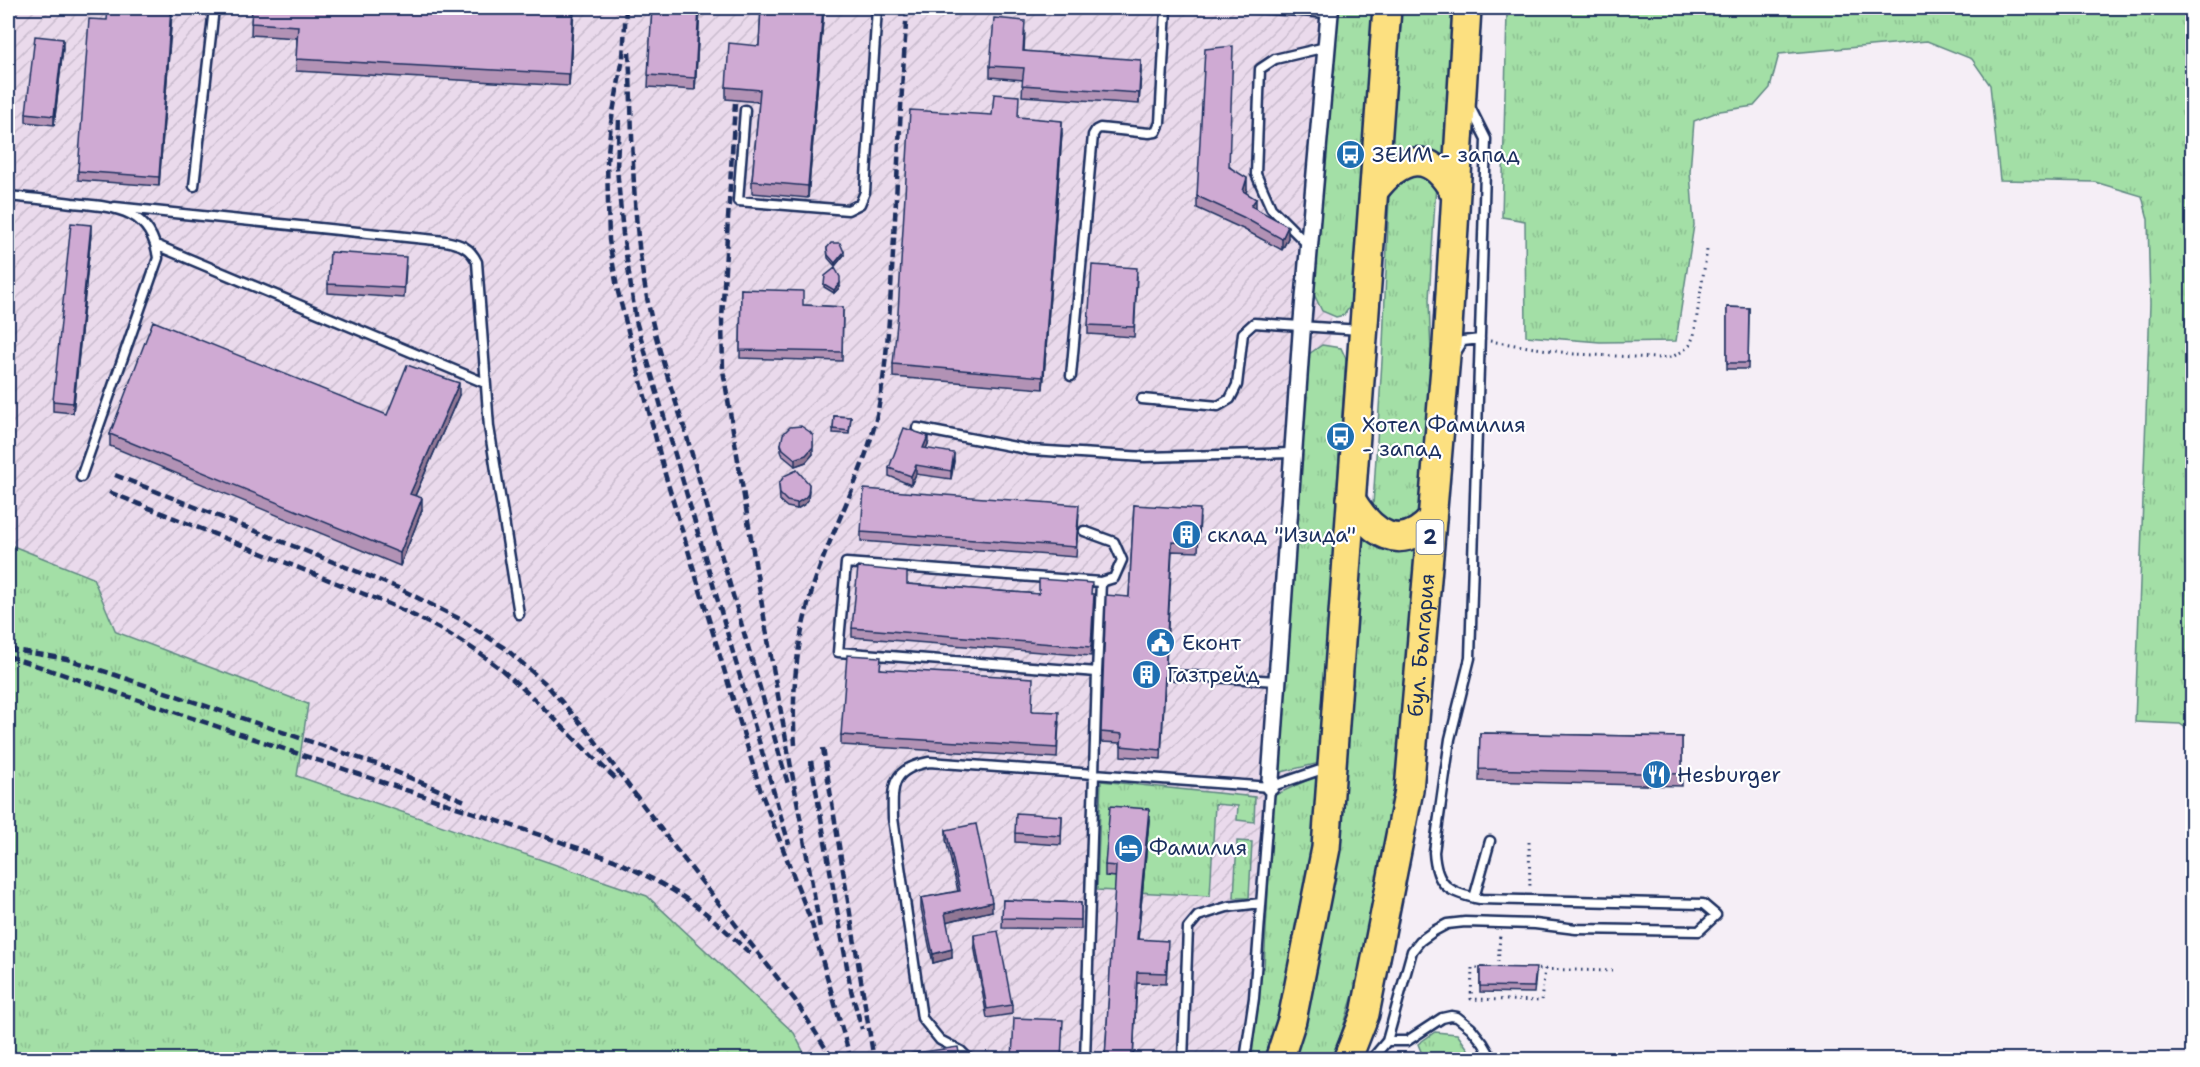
<svg xmlns="http://www.w3.org/2000/svg" width="2200" height="1067" font-family="'Shantell Sans',sans-serif">
	<defs>
		<pattern id="industrial-furrows" width="10" height="10" patternUnits="userSpaceOnUse" patternTransform="scale(1.5)"><rect width="10" height="10" fill="#eadaec"/><path d="M-1 1l2-2M0 10L10 0M9 11l2-2" fill="none" stroke="#c8bbcd"/></pattern>
		<pattern id="grass-tufts" width="24" height="20" patternUnits="userSpaceOnUse" patternTransform="scale(1.5)"><rect width="24" height="20" fill="#a3dfa6"/><path d="M3 7l-1-3M5 7V3M7 7l1-3M15 17l-1-3M17 17v-4M19 17l1-3" fill="none" stroke="#8cc091"/></pattern>
	</defs>
	<rect width="100%" height="100%" fill="#f5eef6"/>
	<filter id="ink" filterUnits="userSpaceOnUse"><feTurbulence type="fractalNoise" baseFrequency=".0167" numOctaves="2"/><feDisplacementMap in="SourceGraphic" scale="12" xChannelSelector="R" yChannelSelector="G"/><feConvolveMatrix kernelMatrix="1 2 1 2 8 2 1 2 1" color-interpolation-filters="sRGB"/></filter>
	<g filter="url(#ink)">
		<path fill="url(#industrial-furrows)" d="M 8,8 L 1354,8 L 1310,610 L 1282,926 L 1253,1059 L 807,1059 L 794,1033 L 647,896 L 8,675 Z"/>
		<path fill="url(#grass-tufts)" stroke="#5f8782" stroke-width="1.5" d="M 1335,8 L 1379,8 L 1375,62 L 1364,119 L 1351,305 L 1344,315 L 1336,317 L 1322,311 L 1312,290 Z
			M 1400,8 L 1457,8 L 1446,166 L 1390,160 Z
			M 1498,8 L 2192,8 L 2192,732 L 2180,724 L 2135,722 L 2150,304 L 2148,219 L 2142,196 L 2095,182 L 2000,180 L 1990,85 L 1972,59 L 1927,41 L 1779,54 L 1770,88 L 1754,106 L 1720,111 L 1694,121 L 1690,172 L 1694,225 L 1676,341 L 1600,342 L 1526,336 L 1525,221 L 1502,217 L 1507,13 Z
			M 1426,173 L 1436,184 L 1429,300 L 1432,381 L 1421,513 L 1396,530 L 1381,520 L 1373,505 L 1383,345 L 1389,197 L 1401,176 Z
			M 8,209 L 14,210 L 8,395 Z
			M 1322,345 L 1341,348 L 1346,359 L 1336,501 L 1341,561 L 1324,762 L 1273,774 L 1301,366 L 1309,354 Z
			M 1363,531 L 1421,540 L 1403,754 L 1370,942 L 1333,1059 L 1288,1060 L 1342,792 Z
			M 8,544 L 93,578 L 116,632 L 308,704 L 297,776 L 647,896 L 794,1033 L 807,1059 L 8,1059 Z
			M 1314,777 L 1323,784 L 1298,940 L 1268,1059 L 1252,1060 L 1257,967 L 1264,968 L 1273,796 Z
			M 1101,781 L 1255,797 L 1254,822 L 1237,820 L 1238,806 L 1215,804 L 1210,896 L 1097,890 Z
			M 1237,841 L 1252,842 L 1249,898 L 1234,898 Z
			M 1435,1032 L 1457,1034 L 1468,1049 L 1467,1059 L 1424,1059 L 1418,1044 Z"/>
		<g fill="none" stroke-linecap="round" stroke-linejoin="round">
			<defs>
				<path id="service" d="M 1255,8 L 1329,13
					M 745,110 L 738,201 L 848,210 L 860,204 L 865,192 L 877,8
					M 194,186 L 214,8
					M 8,196 C 29,198 50,200 72,203 C 114,207 151,208 158,258 L 81,477
					M 115,207 L 445,241 C 460,244 470,247 477,262 L 489,427 L 519,614
					M 156,245 L 485,383
					M 1309,246 L 1271,208 L 1256,174 L 1260,69 L 1275,59 L 1326,47
					M 1455,354 L 1463,341 L 1480,339
					M 1071,376 L 1093,135 L 1096,130 L 1100,128 L 1149,133 L 1156,132 L 1160,123 L 1166,8
					M 1142,399 L 1218,406 L 1230,399 L 1237,385 L 1243,333 L 1254,323 L 1360,330
					M 917,428 L 1031,450 L 1145,457 L 1293,453
					M 1084,531 L 1114,542 L 1122,560 L 1114,578 L 1101,582 L 846,563 L 838,652 L 1097,672 L 1101,582
					M 1097,672 L 1094,774 L 1270,787 L 1326,768
					M 1175,675 L 1277,681
					M 1474,898 L 1490,841
					M 1387,1041 L 1407,1041 L 1442,1018 L 1451,1016 L 1457,1017 L 1471,1028 L 1483,1043 L 1493,1060
					M 970,1060 L 961,1051 L 940,1040 L 922,1018 L 893,818 C 892,784 892,769 929,762 L 1094,774 L 1085,1060
					M 1183,1060 L 1188,928 L 1198,916 L 1227,907 L 1261,903
					M 1245,1060 L 1254,998 L 1270,787
					M 1371,1060 L 1387,1041 L 1412,951 L 1420,941 L 1434,931 L 1447,924 L 1465,922 L 1535,924 L 1576,929 L 1699,931 L 1716,915 L 1703,904 L 1480,899 C 1449,893 1436,886 1434,852 L 1450,739 L 1470,658 L 1486,139 L 1469,105"/>
				<path id="minor" d="M 1270,787 L 1302,326 L 1330,8"/>
				<g id="trunk">
					<path d="M 1374,191 C 1402,155 1430,149 1454,192"/>
					<path d="M 1351,499 C 1371,533 1400,555 1432,519"/>
					<path d="M 1279,1060 L 1292,1020 L 1326,848 L 1387,8"/>
					<path id="s1" d="M 1347,1060 L 1365,1014 L 1409,790 L 1447,344 L 1467,8"/>
				</g>
			</defs>
			<use href="#service" stroke="#1b2f5e" stroke-width="13"/>
			<use href="#minor" stroke="#1b2f5e" stroke-width="21"/>
			<use href="#trunk" stroke="#1b2f5e" stroke-width="32"/>
			<path stroke="#1b2f5e" stroke-width="3" stroke-dasharray="1.5 4.5" stroke-linecap="butt" d="M 1490,341 L 1574,354 L 1655,358 L 1672,357 L 1683,351 L 1690,345 L 1694,335 L 1707,250
				M 1529,842 L 1530,889
				M 1484,968 L 1472,968 L 1471,999 L 1541,1001 L 1545,969
				M 1498,968 L 1500,934
				M 1533,969 L 1612,971"/>
			<use href="#service" stroke="#fff" stroke-width="8"/>
			<use href="#minor" stroke="#fff" stroke-width="16"/>
			<use href="#trunk" stroke="#fce080" stroke-width="27"/>
			<path stroke="#1b2f5e" stroke-width="4.5" stroke-dasharray="9 4.5" stroke-linecap="butt" d="M 626,8 L 623,58 L 611,123 L 607,162 L 609,240 L 617,288 L 665,474 L 761,792 L 811,921 L 851,1060
				M 629,52 C 633,129 631,205 644,281 C 652,331 668,379 684,427 L 788,784
				M 735,103 L 722,319 L 723,370 L 766,629 L 820,928
				M 619,120 L 617,168 L 623,234 L 636,321 L 789,844
				M 115,475 L 396,587 L 460,619 L 506,649 L 545,683 L 590,734 L 672,844 L 795,1000 L 833,1060
				M 109,492 L 389,604 C 429,622 469,643 503,671 C 543,705 578,744 616,779
				M 8,649 L 67,659 L 86,665 L 382,766 L 465,801
				M 8,656 L 614,860 C 647,876 681,892 709,916 C 724,928 737,942 751,954
				M 795,745 C 791,690 797,638 814,584 C 833,525 866,471 878,410 C 889,354 890,296 894,238 C 898,161 902,84 907,8
				M 823,748 L 874,1060
				M 811,761 L 851,990 L 862,1029"/>
		</g>
		<path fill="#b292b5" stroke="#1b2f5e" stroke-width="1.5" d="M 252,8 L 574,8 L 569,86 L 296,71 L 297,38 L 251,35 Z
			M 652,8 L 700,8 L 695,90 L 648,87 Z
			M 761,8 L 824,8 L 808,198 L 752,193 L 752,181 L 759,102 L 726,99 L 726,87 L 759,46 Z
			M 172,12 L 159,186 L 78,180 L 78,171 L 107,20 Z
			M 1025,32 L 1024,51 L 1141,71 L 1139,104 L 1022,96 L 1023,80 L 990,77 L 990,66 Z
			M 63,48 L 54,125 L 26,122 L 26,113 Z
			M 1018,117 L 1062,133 L 1043,389 L 893,377 L 893,364 Z
			M 1230,167 L 1247,189 L 1246,193 L 1256,208 L 1288,238 L 1282,250 L 1243,229 L 1197,208 L 1197,196 Z
			M 91,234 L 73,413 L 53,411 L 53,401 Z
			M 827,248 L 844,255 L 835,266 L 828,258 Z
			M 406,266 L 404,298 L 328,293 L 328,284 Z
			M 1137,277 L 1134,337 L 1088,334 L 1088,325 Z
			M 824,284 L 840,287 L 834,293 L 824,287 Z
			M 741,289 L 803,305 L 843,307 L 842,361 L 740,358 Z
			M 1727,307 L 1749,308 L 1748,369 L 1727,369 Z
			M 459,395 L 415,496 L 422,510 L 400,566 L 110,446 L 110,434 L 387,415 Z
			M 834,416 L 851,417 L 849,434 L 833,433 Z
			M 781,444 L 813,454 L 806,462 L 795,466 L 783,456 L 781,451 Z
			M 928,444 L 926,448 L 954,461 L 951,479 L 916,474 L 911,485 L 889,476 L 889,468 Z
			M 779,484 L 809,490 L 808,500 L 805,504 L 797,509 L 787,507 L 780,501 Z
			M 1134,505 L 1200,518 L 1198,552 L 1172,551 L 1161,759 L 1121,756 L 1121,743 L 1101,742 L 1101,732 L 1129,597 Z
			M 1079,514 L 1076,557 L 861,541 L 861,532 Z
			M 907,584 L 1039,594 L 1092,594 L 1094,604 L 1091,656 L 852,637 L 852,628 Z
			M 881,669 L 1033,711 L 1059,722 L 1057,758 L 841,745 L 841,735 Z
			M 1480,733 L 1682,737 L 1682,786 L 1479,781 Z
			M 1062,816 L 1061,845 L 1015,842 L 1015,833 Z
			M 1149,820 L 1138,939 L 1168,952 L 1166,984 L 1137,983 L 1133,1059 L 1105,1059 L 1116,877 L 1105,876 L 1105,865 Z
			M 946,830 L 992,911 L 946,922 L 952,958 L 933,963 L 921,908 L 921,898 L 958,891 L 946,840 Z
			M 1003,900 L 1081,903 L 1081,929 L 1002,928 Z
			M 974,935 L 1012,1005 L 1012,1014 L 987,1018 L 974,945 Z
			M 1480,967 L 1536,974 L 1534,993 L 1480,992 Z"/>
		<path fill="#917794" stroke="#1b2f5e" stroke-width="1.5" d="M 172,8 L 172,12 L 159,186 L 159,177 Z
			M 573,8 L 574,8 L 569,86 L 569,74 Z
			M 699,8 L 700,8 L 695,90 L 695,78 Z
			M 823,8 L 824,8 L 808,198 L 808,186 Z
			M 63,39 L 63,48 L 54,125 L 54,116 Z
			M 1141,60 L 1141,71 L 1139,104 L 1139,93 Z
			M 1062,121 L 1062,133 L 1043,389 L 1043,377 Z
			M 1247,178 L 1247,189 L 1243,203 L 1243,191 Z
			M 1256,199 L 1256,211 L 1251,206 Z
			M 91,225 L 91,234 L 73,413 L 73,403 Z
			M 1288,226 L 1288,238 L 1282,250 L 1282,239 Z
			M 844,252 L 844,255 L 835,266 L 835,263 Z
			M 840,283 L 840,287 L 834,293 L 834,290 Z
			M 459,383 L 459,395 L 410,507 L 410,494 Z
			M 813,436 L 813,454 L 806,462 L 795,466 L 795,459 Z
			M 928,436 L 928,444 L 923,456 L 923,448 Z
			M 954,453 L 954,461 L 951,479 L 951,471 Z
			M 916,465 L 916,474 L 911,485 L 911,476 Z
			M 809,484 L 808,500 L 805,504 L 797,509 L 797,503 Z
			M 422,498 L 422,510 L 400,566 L 400,553 Z
			M 1149,809 L 1149,820 L 1137,950 L 1137,939 Z
			M 992,902 L 992,911 L 945,922 L 945,913 Z
			M 952,949 L 952,958 L 933,963 L 933,954 Z"/>
		<path fill="#cfaad3" stroke="#1b2f5e" stroke-width="1.5" d="M 108,8 L 171,8 L 159,177 L 78,171 L 89,19 L 107,20 Z
			M 252,8 L 573,8 L 569,74 L 296,59 L 298,26 L 251,23 Z
			M 652,8 L 699,8 L 695,78 L 648,75 Z
			M 761,8 L 823,8 L 808,186 L 752,181 L 760,90 L 726,87 L 729,43 L 759,46 Z
			M 994,18 L 1025,21 L 1023,51 L 1141,60 L 1139,93 L 1022,85 L 1024,68 L 990,66 Z
			M 35,36 L 63,39 L 54,116 L 26,113 Z
			M 1233,46 L 1229,167 L 1247,178 L 1243,191 L 1256,199 L 1251,206 L 1288,226 L 1282,239 L 1243,217 L 1197,196 L 1205,49 Z
			M 994,94 L 1019,96 L 1018,117 L 1062,121 L 1043,377 L 893,364 L 898,313 L 910,110 L 992,115 Z
			M 71,223 L 91,225 L 73,403 L 53,401 Z
			M 831,243 L 840,243 L 844,252 L 835,263 L 828,255 L 827,248 Z
			M 330,252 L 406,257 L 404,288 L 328,284 Z
			M 1092,265 L 1137,268 L 1134,327 L 1088,325 Z
			M 835,268 L 840,277 L 840,283 L 834,290 L 824,284 L 825,276 Z
			M 741,289 L 803,291 L 803,305 L 843,307 L 842,352 L 740,350 Z
			M 1727,307 L 1749,308 L 1748,363 L 1727,363 Z
			M 153,321 L 387,415 L 407,365 L 459,383 L 410,494 L 422,498 L 400,553 L 110,434 Z
			M 834,416 L 851,417 L 849,431 L 833,429 Z
			M 801,426 L 810,432 L 813,436 L 813,447 L 806,455 L 795,459 L 783,449 L 781,444 L 783,434 L 790,427 Z
			M 904,428 L 928,436 L 923,448 L 954,453 L 951,471 L 916,465 L 911,476 L 889,468 Z
			M 797,470 L 809,484 L 808,494 L 805,498 L 797,503 L 787,501 L 780,494 L 779,484 L 784,476 Z
			M 864,489 L 1079,505 L 1076,547 L 861,532 Z
			M 1134,505 L 1200,509 L 1198,543 L 1172,542 L 1161,750 L 1121,746 L 1122,734 L 1101,732 L 1106,595 L 1129,597 Z
			M 858,567 L 907,572 L 907,584 L 1039,594 L 1039,579 L 1092,583 L 1091,594 L 1094,594 L 1091,647 L 852,628 Z
			M 847,655 L 881,657 L 880,669 L 1033,678 L 1032,711 L 1059,712 L 1057,748 L 841,735 Z
			M 1480,733 L 1682,737 L 1682,774 L 1479,769 Z
			M 1110,806 L 1149,809 L 1137,939 L 1168,941 L 1166,973 L 1137,972 L 1133,1059 L 1136,1059 L 1105,1059 L 1116,866 L 1105,865 Z
			M 1016,813 L 1062,816 L 1061,836 L 1015,833 Z
			M 976,824 L 992,902 L 945,913 L 952,949 L 933,954 L 921,898 L 960,891 L 946,830 Z
			M 1003,900 L 1081,903 L 1081,920 L 1002,918 Z
			M 998,931 L 1012,1005 L 987,1009 L 974,935 Z
			M 1480,967 L 1536,968 L 1534,987 L 1480,986 Z
			M 1014,1018 L 1063,1020 L 1061,1059 L 1012,1059 Z
			M 958,1047 L 960,1059 L 910,1059 L 909,1054 Z"/>
	</g>
	<defs>
		<symbol id="bus-disc" viewBox="-11 -11 22 22"><circle r="9.5" fill="#1f6fb2" stroke="#fff"/><path d="M-5-6H5V4H4V6H2V4H-2V6H-4V4H-5ZM-3.5-4V0h7V-4ZM-3.5 1.2v1.5H-2V1.2ZM2 1.2v1.5H3.5V1.2Z" fill="#fff"/></symbol>
		<symbol id="building-disc" viewBox="-11 -11 22 22"><circle r="9.5" fill="#1f6fb2" stroke="#fff"/><path d="M-4-6H4V6H1V3H-1V6H-4ZM-2.5-4.3h1.7v1.8h-1.7ZM.8-4.3h1.7v1.8H.8ZM-2.5-1h1.7V.8h-1.7ZM.8-1h1.7V.8H.8Z" fill="#fff"/></symbol>
		<symbol id="civic-disc" viewBox="-11 -11 22 22"><circle r="9.5" fill="#1f6fb2" stroke="#fff"/><path d="M-.6-6.5H3V-4.5H.6V-3L4-1V1h2V6H-6V1h2V-1L-.6-3ZM-1.2 2.5V6h2.4V2.5Z" fill="#fff"/></symbol>
		<symbol id="restaurant-disc" viewBox="-11 -11 22 22"><circle r="9.5" fill="#1f6fb2" stroke="#fff"/><path d="M-5-6h1v4h1v-4h1v4h1v-4h1v5L-1.5 .5V6h-2V.5L-5-1ZM5-6V6H3V1.5H1.5Q1.5-4 5-6Z" fill="#fff"/></symbol>
		<symbol id="hotel-disc" viewBox="-11 -11 22 22"><circle r="9.5" fill="#1f6fb2" stroke="#fff"/><path d="M-6-4.5h1.5V1H6V5H4.5V3h-9V5H-6ZM-4 0a1.8 1.8 0 1 1 3.6 0ZM.5 0V-2.5h3Q6-2.5 6 0Z" fill="#fff"/></symbol>
	</defs>
	<g fill-rule="evenodd">
		<use href="#bus-disc" x="1334" y="138" width="33" height="33"/>
		<use href="#bus-disc" x="1324" y="420" width="33" height="33"/>
		<use href="#building-disc" x="1170" y="518" width="33" height="33"/>
		<use href="#civic-disc" x="1144" y="626" width="33" height="33"/>
		<use href="#building-disc" x="1130" y="658" width="33" height="33"/>
		<use href="#restaurant-disc" x="1640" y="758" width="33" height="33"/>
		<use href="#hotel-disc" x="1112" y="832" width="33" height="33"/>
	</g>
	<g text-anchor="middle" dominant-baseline="central" stroke-width="4.5" stroke-linejoin="round" paint-order="stroke">
		<rect fill="#fff" stroke="#5f6d8e" stroke-width="1.5" x="1416.5" y="520" width="27" height="34" rx="4.5"/>
		<g font-size="20" font-weight="bold" fill="#1b2f5e">
			<text x="1430" y="537">2</text>
		</g>
		<g font-size="21" fill="#1b2f5e" stroke="#fff" text-anchor="start">
			<text x="1372" y="155">ЗЕИМ - запад</text>
			<text x="1362" y="425">Хотел Фамилия<tspan x="1362" dy="24">- запад</tspan></text>
			<text x="1207" y="535">склад "Изида"</text>
			<text x="1182" y="643">Еконт</text>
			<text x="1167" y="675">Газтрейд</text>
			<text x="1677" y="775">Hesburger</text>
			<text x="1149" y="848">Фамилия</text>
		</g>
		<g font-size="21" fill="#1b2f5e" stroke="#fff">
			<text stroke="none"><textPath href="#s1" startOffset="423">бул. България</textPath></text>
		</g>
	</g>
	<rect width="2200" height="1067" fill="none" stroke="#fff" stroke-width="30"/>
	<rect x="15" y="15" width="2170" height="1037" fill="none" stroke="#1b2f5e" stroke-width="2" filter="url(#ink)"/>
</svg>
